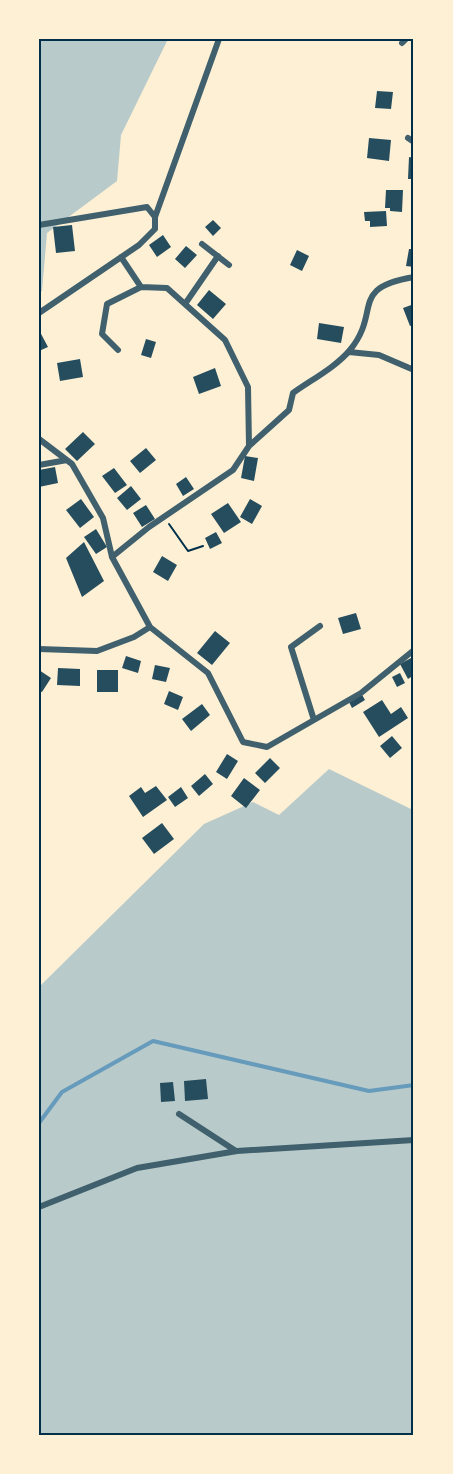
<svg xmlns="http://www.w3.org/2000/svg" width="453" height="1474" font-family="'Crimson Pro',serif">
	<rect width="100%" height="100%" fill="#fdf0d5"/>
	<path fill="#b9caca" d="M 39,39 L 168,39 L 121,135 L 117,181 L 47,233 L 42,291 L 39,293 Z
		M 329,769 L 411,809 L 414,808 L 414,1435 L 39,1435 L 39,987 L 204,824 L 253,802 L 279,815 Z"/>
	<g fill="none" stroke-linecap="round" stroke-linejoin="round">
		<path stroke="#669bbc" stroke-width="4" d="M 39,1123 L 62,1092 L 153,1041 L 369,1091 L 414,1085"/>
	</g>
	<path fill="#264d5e" d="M 377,91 L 393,92 L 391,109 L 375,108 Z
		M 369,138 L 391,140 L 389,161 L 367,158 Z
		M 409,157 L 414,158 L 414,179 L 408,179 Z
		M 386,190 L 403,190 L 402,212 L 390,211 L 390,208 L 385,208 Z
		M 386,211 L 387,226 L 370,227 L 370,221 L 365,221 L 364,212 Z
		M 213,220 L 221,228 L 213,236 L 205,227 Z
		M 72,225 L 75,251 L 56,253 L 53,227 Z
		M 163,235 L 171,247 L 157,257 L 149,245 Z
		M 186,246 L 197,255 L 185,268 L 175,259 Z
		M 409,249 L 414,249 L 414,267 L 406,266 Z
		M 297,250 L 309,256 L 302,271 L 290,265 Z
		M 209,290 L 226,304 L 213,319 L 197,305 Z
		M 414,304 L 414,325 L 410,326 L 403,308 Z
		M 319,323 L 344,327 L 341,343 L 317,339 Z
		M 39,330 L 48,347 L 39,351 Z
		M 146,339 L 156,342 L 151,358 L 141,355 Z
		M 80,359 L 83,377 L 60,381 L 57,363 Z
		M 215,368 L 221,386 L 199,394 L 193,377 Z
		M 83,432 L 95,444 L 77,461 L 65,449 Z
		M 146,448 L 156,460 L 140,473 L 130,461 Z
		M 245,456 L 258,458 L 254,481 L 241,478 Z
		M 55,467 L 58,483 L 39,487 L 39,470 Z
		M 114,468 L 127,485 L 115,493 L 102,476 Z
		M 186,477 L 194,489 L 183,496 L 176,484 Z
		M 131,486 L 141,499 L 127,510 L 117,498 Z
		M 81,499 L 94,517 L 80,528 L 66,510 Z
		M 250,499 L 262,506 L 252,524 L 240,517 Z
		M 228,503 L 241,522 L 224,533 L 211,514 Z
		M 146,505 L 155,519 L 142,527 L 133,513 Z
		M 96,529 L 107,547 L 96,554 L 84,537 Z
		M 216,532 L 222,543 L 210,549 L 205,538 Z
		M 84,542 L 104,581 L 82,597 L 66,558 Z
		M 162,556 L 177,565 L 168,581 L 153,572 Z
		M 356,613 L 361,629 L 343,634 L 338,618 Z
		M 215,631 L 230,643 L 212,665 L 197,653 Z
		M 126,656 L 141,661 L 138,673 L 122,668 Z
		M 411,658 L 414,675 L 408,679 L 400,664 Z
		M 155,665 L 170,668 L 166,682 L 152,679 Z
		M 58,668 L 80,669 L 80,686 L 57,685 Z
		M 39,670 L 51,678 L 42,692 L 39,691 Z
		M 97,670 L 118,670 L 118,692 L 97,692 Z
		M 400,673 L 405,683 L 397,687 L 392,677 Z
		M 169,691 L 183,697 L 178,710 L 164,704 Z
		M 361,693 L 365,700 L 352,708 L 348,700 Z
		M 382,700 L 391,714 L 401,707 L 408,718 L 379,737 L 363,712 Z
		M 202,704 L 210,715 L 191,731 L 182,719 Z
		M 392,736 L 402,748 L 390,758 L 380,746 Z
		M 227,754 L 238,761 L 227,779 L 216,772 Z
		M 270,758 L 280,768 L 265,783 L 255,773 Z
		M 205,774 L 213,784 L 199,796 L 191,786 Z
		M 244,778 L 260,790 L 246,808 L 231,796 Z
		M 156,786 L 167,800 L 143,817 L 129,796 L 141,787 L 145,793 Z
		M 181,787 L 188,798 L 175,807 L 168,797 Z
		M 162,823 L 174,839 L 154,854 L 142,838 Z
		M 206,1079 L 208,1099 L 185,1101 L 184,1081 Z
		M 173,1082 L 175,1101 L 161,1102 L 160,1083 Z"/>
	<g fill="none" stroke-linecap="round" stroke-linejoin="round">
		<path stroke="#003049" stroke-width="2" d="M 169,524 L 188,551 L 203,546"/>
		<path stroke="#3f606c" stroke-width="6" d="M 402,43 L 406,39
			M 408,138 L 414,142
			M 155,217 L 219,39
			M 39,225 L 147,207 L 155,217 L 155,229 L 139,245 L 39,313
			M 202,244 L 229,265
			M 121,257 L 141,287 L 167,288 L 225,340 L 248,387 L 249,446
			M 185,304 L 218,256
			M 118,350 L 102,334 L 107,304 L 141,287
			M 349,352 L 379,355 L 414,370
			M 39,439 L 72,464 L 103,518 L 112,557 L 150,627 L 208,673 L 243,742 L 267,747 L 361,693 L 414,650
			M 39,465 L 67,460
			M 112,557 L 149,527 L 233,470 L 249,446 L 289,410 L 293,393 C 311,380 336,367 350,350 C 382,311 348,288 414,277
			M 39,649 L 97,651 L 134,637 L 150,627
			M 314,720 L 291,647 L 320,626
			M 179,1114 L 236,1151
			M 39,1207 L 137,1168 L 237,1151 L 414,1140"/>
	</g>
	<rect width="453" height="1474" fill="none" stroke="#fdf0d5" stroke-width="81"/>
	<rect x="40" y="40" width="372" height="1394" fill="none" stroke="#003049" stroke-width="2"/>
</svg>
